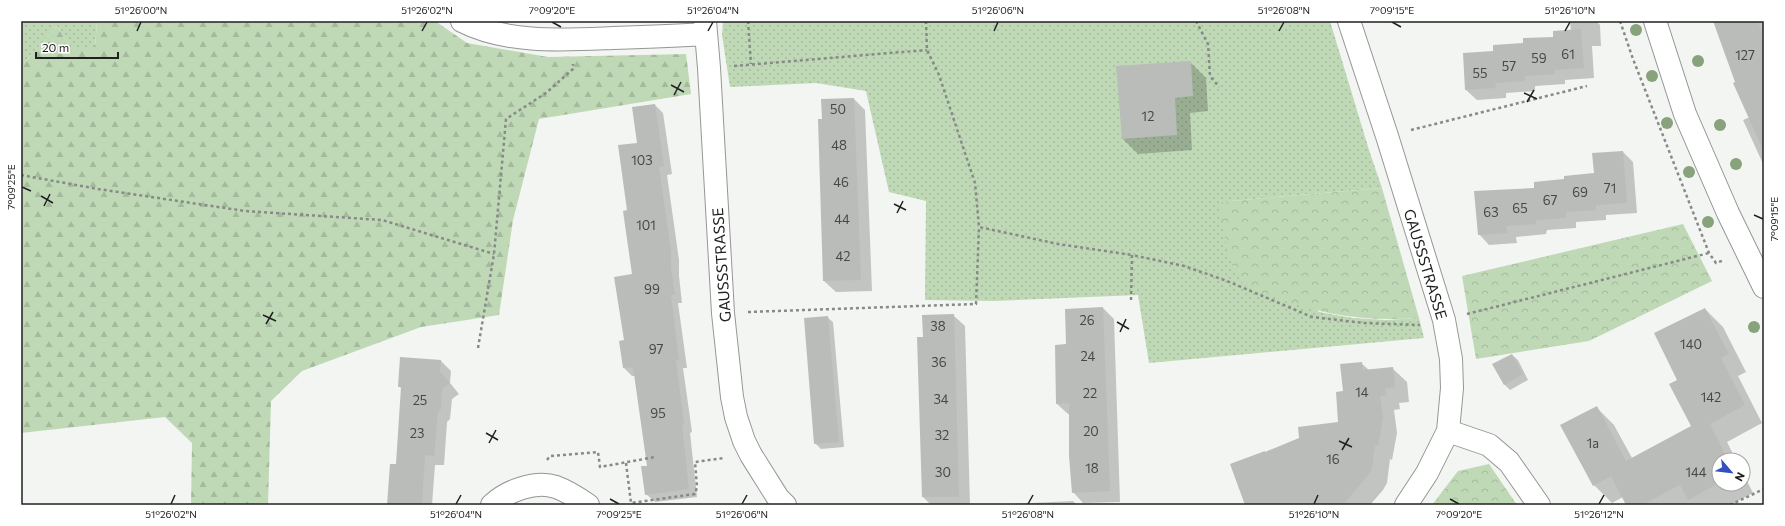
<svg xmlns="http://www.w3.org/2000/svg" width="1785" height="526" font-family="Commissioner,sans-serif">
	<defs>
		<pattern id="grass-dots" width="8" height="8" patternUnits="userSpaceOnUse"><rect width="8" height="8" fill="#bfd9b6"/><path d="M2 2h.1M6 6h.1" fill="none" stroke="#a4ba9c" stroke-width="1.8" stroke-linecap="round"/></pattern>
		<pattern id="forest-firs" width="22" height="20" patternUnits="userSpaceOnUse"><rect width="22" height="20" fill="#bfd9b6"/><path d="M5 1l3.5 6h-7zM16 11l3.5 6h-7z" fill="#a4ba9c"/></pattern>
		<pattern id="park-crowns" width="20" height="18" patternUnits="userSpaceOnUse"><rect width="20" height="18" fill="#bfd9b6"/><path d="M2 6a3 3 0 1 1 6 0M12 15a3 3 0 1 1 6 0" fill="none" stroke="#a4ba9c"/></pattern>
	</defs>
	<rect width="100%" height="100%" fill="#f2f5f1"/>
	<path fill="url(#grass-dots)" d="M 21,21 L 97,21 L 95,48 L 70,47 L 57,26 L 21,66 Z
		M 723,21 L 1330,21 L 1369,150 L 1382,188 L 1219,202 L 1319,312 L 1353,318 L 1386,320 L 1419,318 L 1424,338 L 1149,363 L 1138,295 L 995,301 L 925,300 L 926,201 L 889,192 L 866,91 L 816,83 L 730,87 L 722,35 Z"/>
	<path fill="url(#forest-firs)" d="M 97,21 L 435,21 L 467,43 L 548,57 L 686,54 L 691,94 L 539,119 L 513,220 L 499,315 L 421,327 L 302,371 L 271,401 L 268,505 L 191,505 L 192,443 L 165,417 L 21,433 L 21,66 L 57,26 L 70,47 L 95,47 Z"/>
	<path fill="url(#park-crowns)" d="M 1382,188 L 1419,318 C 1365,322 1320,315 1270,295 C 1263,293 1250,290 1245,285 C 1227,270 1223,225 1219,202 Z
		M 1683,224 L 1712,281 L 1589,341 L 1476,359 L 1462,276 Z
		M 1489,464 L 1517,505 L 1432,505 L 1458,471 Z"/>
	<path fill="#0003" d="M 1570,21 L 1596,21 L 1600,25 L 1601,46 L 1592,46 L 1594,78 L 1565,80 L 1565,84 L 1535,86 L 1535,91 L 1506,93 L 1506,98 L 1477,100 L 1466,90 L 1494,52 L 1554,38 L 1571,31 Z
		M 1715,21 L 1764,21 L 1764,166 L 1743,120 L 1750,117 L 1736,83 Z
		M 1190,62 L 1206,78 L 1208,111 L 1190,113 L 1192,150 L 1138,154 L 1122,138 Z
		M 854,99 L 865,110 L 872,291 L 836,292 L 824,281 L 819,120 L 823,120 Z
		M 655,105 L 663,113 L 672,174 L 667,175 L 679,260 L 679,276 L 682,303 L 678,303 L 687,368 L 683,368 L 692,432 L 690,433 L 697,497 L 655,502 L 646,494 L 648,467 L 635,376 L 632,376 L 624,368 L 625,341 L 633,275 L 628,211 L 638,144 Z
		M 1623,152 L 1633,162 L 1637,213 L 1606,215 L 1606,220 L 1576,222 L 1576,228 L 1547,230 L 1546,234 L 1516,237 L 1517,243 L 1489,245 L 1479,234 L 1535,189 L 1565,180 L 1595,174 Z
		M 1103,308 L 1114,319 L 1120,502 L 1083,503 L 1073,492 L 1070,414 L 1068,414 L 1057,404 L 1056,346 L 1067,345 Z
		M 1705,309 L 1723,327 L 1746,372 L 1738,376 L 1762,423 L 1727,442 L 1736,460 L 1719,460 L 1719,484 L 1743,484 L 1743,473 L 1753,493 L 1730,505 L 1628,505 L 1623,497 L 1612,503 L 1594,485 L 1596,407 L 1614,425 L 1632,458 L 1693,426 L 1679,380 Z
		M 953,315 L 965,326 L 970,505 L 931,505 L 923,497 L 924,338 Z
		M 827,317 L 833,322 L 844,447 L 821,449 L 815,443 Z
		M 1512,355 L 1518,360 L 1528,380 L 1510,390 L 1504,384 Z
		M 401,358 L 441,361 L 451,371 L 450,383 L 459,394 L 452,399 L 450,419 L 447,422 L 444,465 L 435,465 L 432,505 L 388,505 L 397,465 L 402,389 L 399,386 Z
		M 1361,363 L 1369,370 L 1392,368 L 1407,382 L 1409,402 L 1399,403 L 1400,409 L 1394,410 L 1397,433 L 1392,460 L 1390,459 L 1387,483 L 1383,490 L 1370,505 L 1246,505 L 1266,453 L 1339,423 L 1344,392 Z
		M 1073,501 L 1077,505 L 990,505 Z"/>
	<path fill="#babcb9" d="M 1713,21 L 1758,21 L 1764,40 L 1764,152 L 1733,83 L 1735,82 Z
		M 1581,29 L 1584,68 L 1555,70 L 1555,74 L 1525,76 L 1525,81 L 1495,83 L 1496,88 L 1465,90 L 1463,53 L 1493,51 L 1493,45 L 1523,43 L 1523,38 L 1553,37 L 1553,31 Z
		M 1191,61 L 1193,96 L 1175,98 L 1177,135 L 1122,139 L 1116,66 Z
		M 854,98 L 861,280 L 823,281 L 818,119 L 822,119 L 821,99 Z
		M 655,104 L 664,166 L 659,167 L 671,251 L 671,267 L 675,295 L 671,295 L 679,360 L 676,360 L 684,424 L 682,425 L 689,489 L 645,495 L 641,466 L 647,466 L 633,367 L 623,368 L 619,341 L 624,340 L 614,277 L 632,274 L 623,211 L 627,210 L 618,145 L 637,143 L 632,107 Z
		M 1623,151 L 1627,203 L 1596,205 L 1596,210 L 1566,212 L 1566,218 L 1536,220 L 1536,224 L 1506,226 L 1507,233 L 1478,235 L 1474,191 L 1534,188 L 1534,182 L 1564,179 L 1564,176 L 1594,173 L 1592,153 Z
		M 1103,307 L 1110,491 L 1072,493 L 1069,456 L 1069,403 L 1056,404 L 1055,345 L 1066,344 L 1065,309 Z
		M 1705,308 L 1729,354 L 1721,358 L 1745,405 L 1710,424 L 1728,460 L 1719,460 L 1719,483 L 1688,500 L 1680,485 L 1642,505 L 1626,505 L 1611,476 L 1593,486 L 1560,425 L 1597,406 L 1626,461 L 1691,426 L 1669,384 L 1677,380 L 1654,333 Z
		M 954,314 L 959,497 L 922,497 L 917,337 L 923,337 L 922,315 Z
		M 828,316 L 839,442 L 814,444 L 804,318 Z
		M 1512,354 L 1523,374 L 1504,385 L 1492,364 Z
		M 400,357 L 441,360 L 440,372 L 450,383 L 442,389 L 441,409 L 438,412 L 434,456 L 425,455 L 422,505 L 387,505 L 390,464 L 396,464 L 401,387 L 398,387 Z
		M 1362,362 L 1363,370 L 1393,367 L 1395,387 L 1385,389 L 1386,395 L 1380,396 L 1383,418 L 1378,446 L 1375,445 L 1372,468 L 1368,475 L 1343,505 L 1245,505 L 1230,464 L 1265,451 L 1265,452 L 1299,438 L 1298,427 L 1338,422 L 1336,392 L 1343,391 L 1340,364 Z"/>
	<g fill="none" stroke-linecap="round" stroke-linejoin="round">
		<defs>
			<path id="minor" d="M 462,21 C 507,44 564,40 613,38 C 644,37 675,36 705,34
				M 705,21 L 709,68 L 723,313 L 732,397 L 736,417 L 744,441 L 751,455 L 778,498 L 785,505
				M 1349,21 L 1387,136 L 1444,320 L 1451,359 L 1452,388 L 1448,431 L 1427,473 L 1406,505
				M 1448,431 L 1489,445 L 1509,462 L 1539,505
				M 492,505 C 507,491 535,480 556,487 C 567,491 578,498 588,505"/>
			<path id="tertiary" d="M 1655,21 L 1685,114 L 1728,213 L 1764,287"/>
		</defs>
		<use href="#minor" stroke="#949794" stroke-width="24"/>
		<use href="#tertiary" stroke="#949794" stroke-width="24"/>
		<path stroke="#888a87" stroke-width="2.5" stroke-dasharray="3 3" stroke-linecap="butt" d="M 748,21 L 751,64
			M 926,21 L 927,50 L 939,75 L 975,183 L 979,227 L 1058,244 L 1132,255
			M 1196,21 L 1208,44 L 1210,76 L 1219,87
			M 1620,21 L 1633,59 L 1709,253 L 1716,263 L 1724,260
			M 734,66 L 927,50
			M 1411,130 L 1587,86
			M 21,175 L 98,189 L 245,211 L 382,220 L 494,254
			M 1131,300 L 1132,255 L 1184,266 L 1227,281 L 1312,317 L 1364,323 L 1420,325
			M 748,312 L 976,304 L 979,227
			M 1467,314 L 1709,253
			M 478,348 L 494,254 L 506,119 L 546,93 L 573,69 L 573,64
			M 547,460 L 550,456 L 598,452 L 600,467 L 655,457
			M 626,463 L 631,503 L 695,494 L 697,487 L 695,462 L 724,458
			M 1730,505 L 1764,489"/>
		<use href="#minor" stroke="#fff" stroke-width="22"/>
		<use href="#tertiary" stroke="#fff" stroke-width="22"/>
	</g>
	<g fill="#88a27c">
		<circle cx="1636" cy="30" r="6"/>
		<circle cx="1698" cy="61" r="6"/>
		<circle cx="1652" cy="76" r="6"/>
		<circle cx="1667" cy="123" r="6"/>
		<circle cx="1720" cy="125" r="6"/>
		<circle cx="1736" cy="164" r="6"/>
		<circle cx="1689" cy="172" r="6"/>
		<circle cx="1708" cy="222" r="6"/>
		<circle cx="1754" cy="327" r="6"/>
	</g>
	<path fill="none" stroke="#202120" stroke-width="1.5" d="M 552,22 L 561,27M 1392,22 L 1401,27M 137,31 L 141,22M 422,31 L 427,22M 708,31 L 713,22M 994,31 L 998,22M 1279,31 L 1284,22M 1565,31 L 1570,22M 671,85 L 684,92M 1524,93 L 1537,99M 674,95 L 681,82M 1527,102 L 1534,90M 22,187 L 31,191M 41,196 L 53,203M 894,204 L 906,210M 44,206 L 50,194M 897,213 L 903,201M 1754,215 L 1763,219M 263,315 L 276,321M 1117,322 L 1129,329M 266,324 L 273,312M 1120,332 L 1126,319M 486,433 L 498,440M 1339,441 L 1352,447M 489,443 L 496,430M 1342,450 L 1349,438M 610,499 L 619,504M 1450,499 L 1459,504M 171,504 L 175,495M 456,504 L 461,495M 742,504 L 747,495M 1028,504 L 1033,495M 1314,504 L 1318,495M 1599,504 L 1604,495"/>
	<g text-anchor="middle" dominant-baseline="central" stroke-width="3" stroke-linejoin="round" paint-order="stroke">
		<g font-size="13" fill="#464846">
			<text x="1568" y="54">61</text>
			<text x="1745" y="55">127</text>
			<text x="1539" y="58">59</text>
			<text x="1509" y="66">57</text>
			<text x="1480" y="73">55</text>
			<text x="838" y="109">50</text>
			<text x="1148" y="116">12</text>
			<text x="839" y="145">48</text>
			<text x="642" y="160">103</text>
			<text x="841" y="182">46</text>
			<text x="1610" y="188">71</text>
			<text x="1580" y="192">69</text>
			<text x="1550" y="200">67</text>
			<text x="1520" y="208">65</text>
			<text x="1491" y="212">63</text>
			<text x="842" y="219">44</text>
			<text x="646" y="225">101</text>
			<text x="843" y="256">42</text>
			<text x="652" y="289">99</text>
			<text x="1087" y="320">26</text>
			<text x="938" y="326">38</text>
			<text x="1691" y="344">140</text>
			<text x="656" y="349">97</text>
			<text x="1088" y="356">24</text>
			<text x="939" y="362">36</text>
			<text x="1362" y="392">14</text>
			<text x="1090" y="393">22</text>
			<text x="1711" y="397">142</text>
			<text x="941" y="399">34</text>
			<text x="420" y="400">25</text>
			<text x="658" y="413">95</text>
			<text x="1091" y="431">20</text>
			<text x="417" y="433">23</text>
			<text x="942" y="435">32</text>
			<text x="1593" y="443">1a</text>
			<text x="1333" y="459">16</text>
			<text x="1092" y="468">18</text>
			<text x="943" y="472">30</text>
			<text x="1696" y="472">144</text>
		</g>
		<g font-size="15" fill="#202120" stroke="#fff">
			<text transform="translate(1426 264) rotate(73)">GAUSSSTRASSE</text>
			<text transform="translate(721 265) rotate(-94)">GAUSSSTRASSE</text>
		</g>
	</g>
	<rect width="1785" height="526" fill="none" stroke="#ffffff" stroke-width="44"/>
	<g transform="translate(1731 472) rotate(118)"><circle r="19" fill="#ffffff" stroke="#a6a6a6"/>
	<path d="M0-3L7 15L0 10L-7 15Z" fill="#334ebf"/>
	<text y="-6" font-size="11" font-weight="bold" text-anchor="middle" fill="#202120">N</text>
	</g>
	<path d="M36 52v6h82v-6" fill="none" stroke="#202120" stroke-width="2"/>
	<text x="42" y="52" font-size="12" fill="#202120" stroke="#ffffff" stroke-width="3" paint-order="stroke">20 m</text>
	<rect x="22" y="22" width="1741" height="482" fill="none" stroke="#202120" stroke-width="1.5"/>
	<g font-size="10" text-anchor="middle" fill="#202120">
		<text x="141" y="14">51°26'00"N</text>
		<text x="427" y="14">51°26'02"N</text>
		<text x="552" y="14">7°09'20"E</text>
		<text x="713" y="14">51°26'04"N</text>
		<text x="998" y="14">51°26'06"N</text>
		<text x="1284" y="14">51°26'08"N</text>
		<text x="1392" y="14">7°09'15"E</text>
		<text x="1570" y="14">51°26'10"N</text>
		<text transform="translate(11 187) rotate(-90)" y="4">7°09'25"E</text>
		<text transform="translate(1774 219) rotate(-90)" y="4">7°09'15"E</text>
		<text x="171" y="518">51°26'02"N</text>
		<text x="456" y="518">51°26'04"N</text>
		<text x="619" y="518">7°09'25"E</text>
		<text x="742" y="518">51°26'06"N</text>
		<text x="1028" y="518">51°26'08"N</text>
		<text x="1314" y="518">51°26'10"N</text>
		<text x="1459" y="518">7°09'20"E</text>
		<text x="1599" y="518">51°26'12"N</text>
	</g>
</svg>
